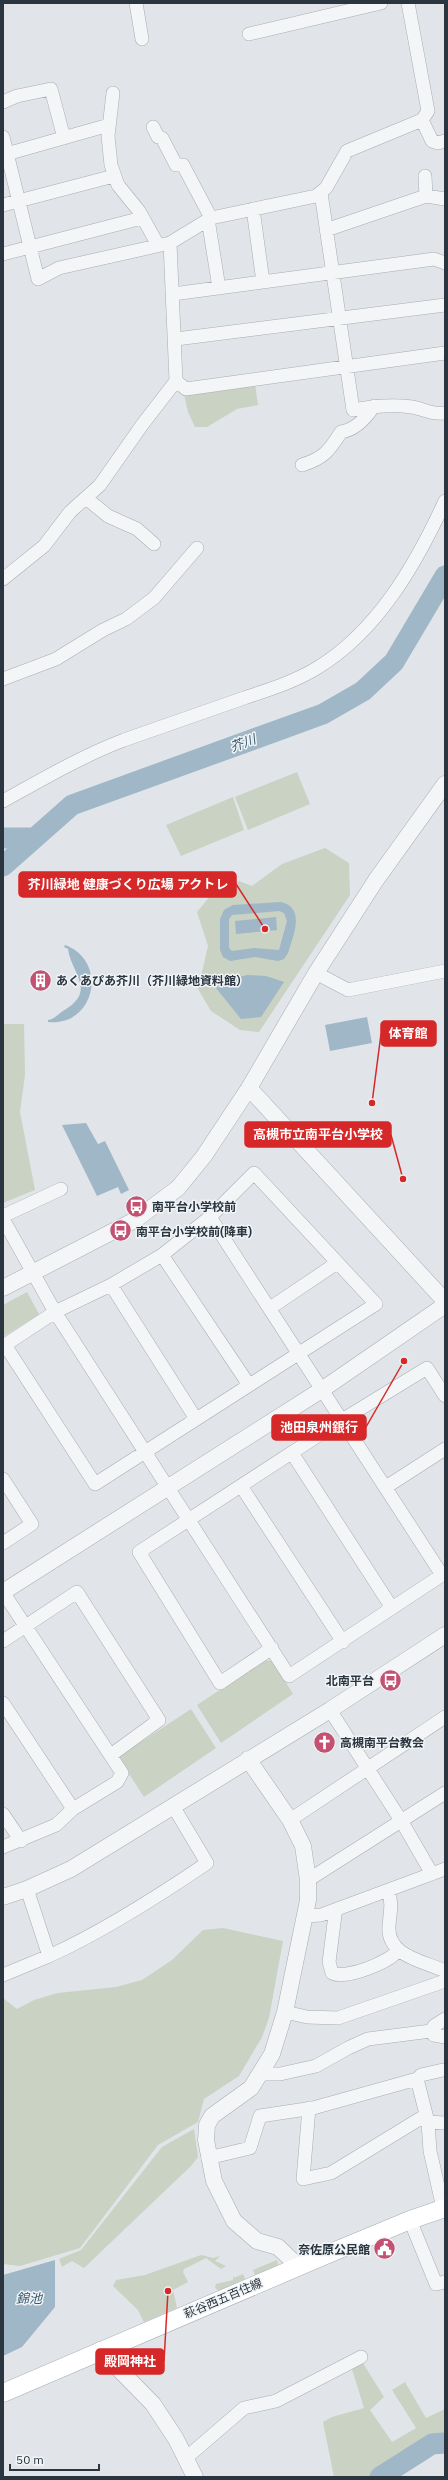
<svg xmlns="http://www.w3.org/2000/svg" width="448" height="2480" font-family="'IBM Plex Sans','Noto Sans JP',sans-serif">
	<rect width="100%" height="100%" fill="#e1e5e9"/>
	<path fill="#c9d2c3" d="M 255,384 L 258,405 L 237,409 L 207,427 L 195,427 L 188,412 L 184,394 Z
		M 297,772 L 310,804 L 248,830 L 235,797 Z
		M 233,797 L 244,830 L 181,856 L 166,825 Z
		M 325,848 L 349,863 L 350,895 L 259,1032 L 240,1030 L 211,1011 L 198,989 L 208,946 L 197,912 L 211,895 L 239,881 L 252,886 L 282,864 Z
		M 3,1024 L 24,1024 L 25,1075 L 20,1112 L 35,1190 L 3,1203 Z
		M 27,1292 L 39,1314 L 3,1337 L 3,1305 Z
		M 265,1660 L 273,1661 L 293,1694 L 221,1743 L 197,1705 Z
		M 191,1709 L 216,1748 L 144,1797 L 118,1757 Z
		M 223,1928 L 283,1941 L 269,2018 L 262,2037 L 239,2076 L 204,2099 L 198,2122 L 158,2145 L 80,2248 L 20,2266 L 3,2264 L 3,1998 L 17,2009 L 34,2000 L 58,1993 L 116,1987 L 142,1980 L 172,1960 L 203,1930 Z
		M 194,2129 L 198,2157 L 191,2166 L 84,2268 L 72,2261 L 62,2267 L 59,2259 L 81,2250 L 162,2147 Z
		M 201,2255 L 213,2258 L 220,2256 L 215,2261 L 226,2266 L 221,2269 L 206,2258 L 184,2269 L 183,2272 L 188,2282 L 173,2290 L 177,2308 L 144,2322 L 138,2310 L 113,2286 L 116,2280 L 145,2275 Z
		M 277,2260 L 278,2265 L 255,2275 L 253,2270 Z
		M 243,2274 L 245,2279 L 218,2291 L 215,2287 L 216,2284 L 233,2280 L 233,2276 L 234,2278 Z
		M 361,2360 L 384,2397 L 370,2410 L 392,2442 L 416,2428 L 392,2390 L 405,2382 L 426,2418 L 445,2409 L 445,2437 L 428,2439 L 370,2477 L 334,2477 L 323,2422 L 332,2417 L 364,2408 L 351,2366 Z"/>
	<path fill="#9fb7c6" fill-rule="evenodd" d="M 281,902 C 306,908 293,936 288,953 L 284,959 L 278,961 L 255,957 L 230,961 L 223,957 L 220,950 L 220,919 L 224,910 L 233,905 ZM 279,911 L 284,913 L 287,921 L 279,950 L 254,948 L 232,951 L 229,948 L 229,919 L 232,915 Z
		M 276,917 L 277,930 L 236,934 L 235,921 Z
		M 65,945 C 109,961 95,1027 48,1022 L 48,1020 C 55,1019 58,1014 63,1011 C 98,991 71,973 68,949 L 64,947 Z
		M 247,975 L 266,976 L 284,982 L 261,1017 L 241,1019 L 216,988 L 229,980 Z
		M 367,1017 L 372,1043 L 330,1051 L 325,1025 Z
		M 86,1123 L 98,1144 L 105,1141 L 129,1190 L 121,1194 L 118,1187 L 97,1196 L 62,1125 Z
		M 55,2260 L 55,2307 L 22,2347 L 3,2356 L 3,2275 Z"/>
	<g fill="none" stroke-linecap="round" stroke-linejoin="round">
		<path stroke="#9fb7c6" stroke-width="21" d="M 3,838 L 34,838
			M 3,866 L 72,805 L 323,714 L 363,691 L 394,662 L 445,576
			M 380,2477 L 432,2444 L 445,2443"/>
		<defs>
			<path id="minor" d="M 136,3 L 142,39
				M 249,34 L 381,3
				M 113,93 L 108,136 L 111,165 L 118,185 L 139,211 L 158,245
				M 3,102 L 17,96 L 51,89 L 64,138
				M 422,120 L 432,141 L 438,143 L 445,141
				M 153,127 L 158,137 L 162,138 L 176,165 L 183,165 L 211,218
				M 3,137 L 38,279 L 59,268 L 170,243 L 211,218 L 316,196 L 326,188 L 347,151 L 422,120 L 428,111 L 408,3
				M 3,155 L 109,125
				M 425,176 L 426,196
				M 321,193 L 353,410 C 373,406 392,404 412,407 C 424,409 432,415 445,413
				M 3,205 L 114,176
				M 253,209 L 263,282
				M 208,219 L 219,288
				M 326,230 L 426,196 L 445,199
				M 3,254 L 142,218
				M 173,294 L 434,259 L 445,263
				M 176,339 L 445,305
				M 176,381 L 186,389 L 445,353
				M 302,465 C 324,458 329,451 341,432 C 355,430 366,418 374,406
				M 86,498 L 108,516 L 137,529 L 154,544
				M 3,579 L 44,546 L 70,512 L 100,485 L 142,425 L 176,381 L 170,243
				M 3,679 L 56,659 L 103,630 L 126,619 L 154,598 L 197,548
				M 3,801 C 43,779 82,756 124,740 C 164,726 204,712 244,698 C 268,690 294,682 317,668 C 378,631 416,564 445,501
				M 316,973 L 348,990 L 445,971
				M 254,1173 L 376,1304 L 95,1484 L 5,1345 L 55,1312 L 111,1285 L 162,1255 L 210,1217 Z
				M 3,1216 L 61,1189
				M 3,1219 L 55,1312 L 289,1676 L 442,1575 L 210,1217
				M 162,1255 L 249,1385
				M 111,1285 L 196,1419
				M 270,1308 L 337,1263
				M 292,1453 L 392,1608
				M 3,1479 L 32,1524 L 3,1543
				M 241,1486 L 343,1642
				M 386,1487 L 445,1449
				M 3,1592 L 122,1773 L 117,1782 L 73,1809 L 56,1825 L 3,1847
				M 3,1641 L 77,1592 L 159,1720 L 111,1755
				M 272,1648 L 220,1683 L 139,1552 L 342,1420 L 427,1368 L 445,1396
				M 3,1703 L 73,1809
				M 330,1710 L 402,1822 L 432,1874
				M 3,1814 L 21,1841
				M 290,1820 L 445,1717
				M 308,1880 L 445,1793
				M 388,1891 C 393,1903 390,1913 389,1925 C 386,1956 423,1961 445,1971
				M 333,1911 L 335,1915 L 329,1962 L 332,1973 C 345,1980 391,1962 398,1950
				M 304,1916 L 321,1915 L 445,1869
				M 49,1956 C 104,1931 157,1897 207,1863 L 173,1806
				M 3,1975 L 49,1956 L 27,1889
				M 285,2012 L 307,2017 L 338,2018 L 445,1981
				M 445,2019 L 434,2026 L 431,2031 L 434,2035 L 445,2037
				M 262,2074 L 280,2074 L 316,2066 L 348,2048 L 368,2039 L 431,2031
				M 417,2079 L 421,2075 L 443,2070
				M 309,2108 L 303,2179 L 331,2173 L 426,2115
				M 428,2122 L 445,2123
				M 208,2158 L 250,2148 L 260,2116 L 313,2108 L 417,2079 L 428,2122 L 430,2151 L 443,2208
				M 410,2220 L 436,2284 L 445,2282
				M 186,2458 L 244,2408 L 276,2401 L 361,2357"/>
			<path id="tertiary" d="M 249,1088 L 445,1301
				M 3,1288 L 135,1220 L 178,1188 L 204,1156 L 249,1088 L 316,973 L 376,880 L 445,784
				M 3,1592 L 323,1389 L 445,1305
				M 248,1759 L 290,1820 L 303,1846 L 308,1880 L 308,1900 L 285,2012 L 272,2054 L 251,2088 L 212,2116 L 207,2125 L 206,2140 L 214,2181 L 234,2221 L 257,2241 L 278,2247 L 299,2267
				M 3,1897 L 27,1889 L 71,1869 L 330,1710 L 445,1635
				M 100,2350 L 153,2404 L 176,2439 L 195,2477"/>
			<path id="secondary" d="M 3,2393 L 328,2254 L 410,2220 L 445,2208"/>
		</defs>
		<use href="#minor" stroke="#a7adb3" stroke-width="14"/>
		<use href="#tertiary" stroke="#a7adb3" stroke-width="17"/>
		<use href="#secondary" stroke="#a7adb3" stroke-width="19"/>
		<use href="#minor" stroke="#f3f5f7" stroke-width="13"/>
		<use href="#tertiary" stroke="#f3f5f7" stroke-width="16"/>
		<use href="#secondary" stroke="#fff" stroke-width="18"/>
	</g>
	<defs>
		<symbol id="building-disc" viewBox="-11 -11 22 22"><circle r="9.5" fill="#c45072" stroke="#f0f4f6"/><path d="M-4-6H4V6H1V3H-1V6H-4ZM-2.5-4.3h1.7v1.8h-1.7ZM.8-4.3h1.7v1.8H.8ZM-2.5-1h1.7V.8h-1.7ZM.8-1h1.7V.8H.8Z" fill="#fff"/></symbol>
		<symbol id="bus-disc" viewBox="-11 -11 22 22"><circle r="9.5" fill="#c45072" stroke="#f0f4f6"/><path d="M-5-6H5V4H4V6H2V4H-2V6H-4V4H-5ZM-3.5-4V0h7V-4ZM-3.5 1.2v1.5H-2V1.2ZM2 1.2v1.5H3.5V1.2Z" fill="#fff"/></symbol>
		<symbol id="church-disc" viewBox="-11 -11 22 22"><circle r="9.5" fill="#c45072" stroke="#f0f4f6"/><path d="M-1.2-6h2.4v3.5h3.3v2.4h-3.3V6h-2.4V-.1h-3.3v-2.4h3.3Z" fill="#fff"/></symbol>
		<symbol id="civic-disc" viewBox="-11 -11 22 22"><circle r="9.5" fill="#c45072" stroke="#f0f4f6"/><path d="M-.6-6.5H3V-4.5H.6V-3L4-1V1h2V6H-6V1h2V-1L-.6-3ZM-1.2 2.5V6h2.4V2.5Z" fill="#fff"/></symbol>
	</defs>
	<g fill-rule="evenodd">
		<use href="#building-disc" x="28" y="968" width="25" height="25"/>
		<use href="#bus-disc" x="124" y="1194" width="25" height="25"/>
		<use href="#bus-disc" x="108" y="1218" width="25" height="25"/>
		<use href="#bus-disc" x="378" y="1668" width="25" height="25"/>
		<use href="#church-disc" x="312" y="1730" width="25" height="25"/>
		<use href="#civic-disc" x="372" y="2236" width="25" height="25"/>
	</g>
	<g text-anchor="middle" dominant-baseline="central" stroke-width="3" stroke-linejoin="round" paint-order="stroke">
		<g font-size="12" font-weight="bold" fill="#2b353f" stroke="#f0f4f6" text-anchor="start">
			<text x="56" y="980">あくあぴあ芥川（芥川緑地資料館）</text>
			<text x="152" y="1206">南平台小学校前</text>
			<text x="136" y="1231">南平台小学校前(降車)</text>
			<text x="374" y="1680" text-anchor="end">北南平台</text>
			<text x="340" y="1742">高槻南平台教会</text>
			<text x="370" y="2249" text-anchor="end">奈佐原公民館</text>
		</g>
		<g font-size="12" fill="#2b353f" stroke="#f0f4f6">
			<text transform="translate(223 2298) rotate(-23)">萩谷西五百住線</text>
		</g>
		<g font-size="13" font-style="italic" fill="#385970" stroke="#f0f4f6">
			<text transform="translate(243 743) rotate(-20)">芥川</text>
			<text x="29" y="2298">錦池</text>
		</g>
	</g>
	<path fill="none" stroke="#d62828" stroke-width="1.5" d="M265 929L236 884M372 1103L381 1034M403 1179L391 1135M404 1361L366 1427M168 2291L164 2361"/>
	<g fill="#d62828" stroke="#f0f4f6" stroke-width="1.5">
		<circle cx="265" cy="929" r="4"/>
		<circle cx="372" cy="1103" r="4"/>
		<circle cx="403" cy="1179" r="4"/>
		<circle cx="404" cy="1361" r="4"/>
		<circle cx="168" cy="2291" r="4"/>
	</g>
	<g fill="#d62828" stroke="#d62828" stroke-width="1.5">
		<rect x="19" y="872" width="217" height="25" rx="4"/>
		<rect x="381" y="1021" width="55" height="25" rx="4"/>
		<rect x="245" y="1122" width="146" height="25" rx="4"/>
		<rect x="272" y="1415" width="94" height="25" rx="4"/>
		<rect x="96" y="2349" width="68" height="25" rx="4"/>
	</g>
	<g font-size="13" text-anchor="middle" font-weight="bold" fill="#fff">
		<text x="128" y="889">芥川緑地 健康づくり広場 アクトレ</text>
		<text x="408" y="1038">体育館</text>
		<text x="318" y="1139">高槻市立南平台小学校</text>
		<text x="319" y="1432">池田泉州銀行</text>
		<text x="130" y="2366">殿岡神社</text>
	</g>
	<rect width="448" height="2480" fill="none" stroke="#2b353f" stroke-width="8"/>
	<path d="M10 2464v6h89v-6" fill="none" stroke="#2b353f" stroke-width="2"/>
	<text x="16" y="2464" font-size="12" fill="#2b353f" stroke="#f0f4f6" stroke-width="3" paint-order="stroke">50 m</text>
</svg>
